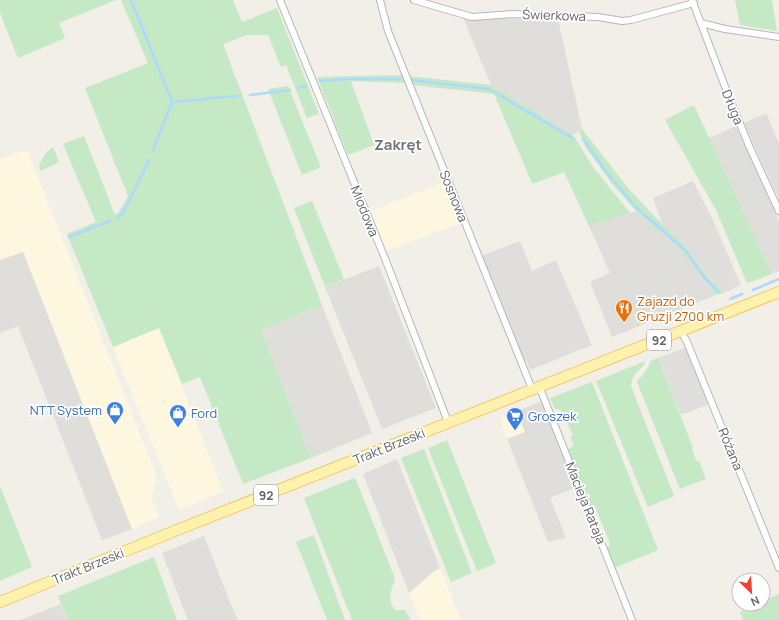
<svg xmlns="http://www.w3.org/2000/svg" width="779" height="620" font-family="Manrope,sans-serif">
	<rect width="100%" height="100%" fill="#f1efe8"/>
	<path fill="#fef7e0" d="M 27,150 L 157,477 L 151,498 L 159,517 L 132,529 L 23,253 L 0,260 L 0,159 Z
		M 445,182 L 449,194 L 448,195 L 461,223 L 386,251 L 371,211 Z
		M 159,328 L 223,491 L 179,510 L 113,347 Z
		M 517,411 L 525,432 L 507,439 L 500,419 Z
		M 440,568 L 461,620 L 420,620 L 409,593 L 433,572 Z"/>
	<path fill="#e0deda" d="M 463,18 L 558,19 L 582,129 L 573,135 L 491,85 Z
		M 766,113 L 779,143 L 779,200 L 744,123 Z
		M 736,126 L 779,221 L 779,271 L 772,274 L 709,138 Z
		M 693,181 L 712,218 L 741,285 L 724,293 L 708,278 L 678,238 L 662,224 L 653,198 Z
		M 636,211 L 675,244 L 716,295 L 612,337 L 590,282 L 610,273 L 589,226 Z
		M 520,241 L 532,271 L 556,260 L 592,345 L 530,370 L 527,361 L 522,359 L 481,256 Z
		M 23,252 L 132,529 L 102,540 L 18,326 L 0,333 L 0,260 Z
		M 379,266 L 436,408 L 382,429 L 325,287 Z
		M 322,305 L 372,433 L 311,458 L 261,330 Z
		M 687,347 L 710,404 L 681,415 L 658,358 Z
		M 542,401 L 544,407 L 544,410 L 547,417 L 550,419 L 577,487 L 550,498 L 566,538 L 548,542 L 507,439 L 525,432 L 517,411 Z
		M 397,459 L 440,568 L 433,572 L 409,593 L 363,474 Z
		M 204,536 L 228,597 L 238,620 L 188,620 L 162,553 Z
		M 61,604 L 68,620 L 20,620 Z"/>
	<path fill="#c5e8c5" d="M 0,0 L 116,0 L 59,23 L 65,38 L 18,58 L 0,13 Z
		M 121,0 L 233,0 L 242,22 L 277,8 L 319,114 L 307,118 L 286,65 L 281,67 L 268,35 L 247,35 L 223,44 L 322,305 L 261,330 L 311,458 L 243,484 L 200,377 L 182,384 L 159,328 L 113,347 L 67,234 L 96,222 L 63,144 L 84,136 L 115,215 L 119,212 L 128,196 L 85,88 L 148,63 Z
		M 735,0 L 772,0 L 777,31 L 740,25 Z
		M 402,75 L 405,83 L 351,81 L 374,145 L 348,155 L 317,77 Z
		M 409,76 L 491,85 L 573,135 L 593,167 L 630,213 L 589,226 L 564,172 L 535,183 L 532,183 L 494,94 L 413,85 Z
		M 288,86 L 321,167 L 302,175 L 268,89 Z
		M 694,105 L 772,274 L 747,283 L 716,210 L 665,120 Z
		M 582,129 L 628,188 L 662,224 L 678,238 L 708,278 L 724,293 L 716,295 L 675,244 L 636,211 L 613,185 L 586,148 L 579,131 Z
		M 53,147 L 59,162 L 41,171 L 39,166 C 43,158 45,152 53,147 Z
		M 312,201 L 344,279 L 325,287 L 294,208 Z
		M 658,358 L 693,448 L 692,449 L 696,461 L 699,461 L 706,479 L 680,489 L 637,382 L 648,368 L 650,361 Z
		M 645,361 C 642,372 633,369 631,386 L 674,496 L 648,507 L 596,381 Z
		M 592,382 L 658,550 L 614,568 L 607,550 L 610,544 L 595,506 L 589,504 L 568,450 L 574,444 L 570,438 L 573,435 L 561,410 L 555,409 L 550,398 Z
		M 447,440 L 496,563 L 477,571 L 428,448 Z
		M 424,449 L 472,573 L 451,582 L 401,458 Z
		M 354,478 L 357,482 L 395,579 C 391,590 387,600 395,610 L 405,610 L 411,620 L 352,620 L 304,498 Z
		M 0,486 L 32,567 L 0,581 Z
		M 314,535 L 345,620 L 327,620 L 296,542 Z
		M 154,557 L 177,620 L 68,620 L 58,596 Z
		M 779,594 L 779,620 L 743,620 L 740,612 L 757,604 L 763,604 L 763,601 Z"/>
	<g fill="none" stroke-linecap="round" stroke-linejoin="round">
		<path stroke="#aadaff" stroke-width="2.5" d="M 131,0 L 172,102 L 237,96
			M 411,80 L 489,89 L 574,139
			M 320,81 L 347,79 L 400,79
			M 298,88 L 306,86
			M 250,95 L 290,90
			M 583,139 L 608,174 L 629,199 L 640,211 L 686,251 L 704,277 L 719,292
			M 153,150 L 172,102
			M 117,218 L 123,213 L 149,160
			M 69,237 L 110,221
			M 753,290 L 779,279
			M 730,299 L 742,294"/>
		<defs>
			<path id="street" d="M 280,0 L 386,261 L 448,422
				M 380,0 L 388,31 L 532,389
				M 414,0 L 472,17 L 512,14 L 598,17 L 622,21 L 631,20 L 694,3
				M 692,0 L 729,97 L 750,148 L 779,211
				M 701,23 L 725,29 L 779,37
				M 681,331 L 687,342 L 779,568
				M 539,386 L 632,620"/>
			<path id="primary" d="M 0,602 L 177,530 L 779,292"/>
		</defs>
		<use href="#street" stroke="#b5b8bc" stroke-width="8"/>
		<use href="#primary" stroke="#f2c960" stroke-width="12"/>
		<use href="#street" stroke="#fff" stroke-width="6"/>
		<use href="#primary" stroke="#fff2af" stroke-width="10"/>
	</g>
	<defs>
		<symbol id="restaurant-pin" viewBox="-11 -11 22 30"><path d="M0 17L-7.5 6A9.5 9.5 0 1 1 7.5 6Z" fill="#e8710a" stroke="#fff"/><path d="M-5-6h1v4h1v-4h1v4h1v-4h1v5L-1.5 .5V6h-2V.5L-5-1ZM5-6V6H3V1.5H1.5Q1.5-4 5-6Z" fill="#fff"/></symbol>
		<symbol id="shop-pin" viewBox="-11 -11 22 30"><path d="M0 17L-7.5 6A9.5 9.5 0 1 1 7.5 6Z" fill="#3f7fe0" stroke="#fff"/><path d="M-5-2.5h2.3a2.7 3.5 0 0 1 5.4 0H5L5.5 6h-11ZM-1.5-2.5h3a1.5 2.3 0 0 0-3 0Z" fill="#fff"/></symbol>
		<symbol id="supermarket-pin" viewBox="-11 -11 22 30"><path d="M0 17L-7.5 6A9.5 9.5 0 1 1 7.5 6Z" fill="#3f7fe0" stroke="#fff"/><path d="M-6-5.5h2.5l.6 2H6L4.5 2H-2.5L-4.4-4H-6ZM-1.5 3.2a1.3 1.3 0 1 0 .1 0ZM3 3.2a1.3 1.3 0 1 0 .1 0Z" fill="#fff"/></symbol>
	</defs>
	<g fill-rule="evenodd">
		<use href="#restaurant-pin" x="614" y="298" width="20" height="27"/>
		<use href="#shop-pin" x="105" y="400" width="20" height="27"/>
		<use href="#shop-pin" x="168" y="403" width="20" height="27"/>
		<use href="#supermarket-pin" x="505" y="406" width="20" height="27"/>
	</g>
	<g text-anchor="middle" dominant-baseline="central" stroke-width="3.5" stroke-linejoin="round" paint-order="stroke">
		<g fill="#fff" stroke="#8f9295" stroke-width="1">
			<rect x="647" y="330" width="24" height="20" rx="3"/>
			<rect x="254" y="485" width="24" height="20" rx="3"/>
		</g>
		<g font-size="12" font-weight="bold" fill="#5f6368">
			<text x="659" y="340">92</text>
			<text x="266" y="495">92</text>
		</g>
		<g font-size="13" fill="#5f6368" stroke="#fff">
			<text transform="translate(554 15) rotate(2)">Świerkowa</text>
			<text transform="translate(733 107) rotate(68)">Długa</text>
			<text transform="translate(454 196) rotate(68)">Sosnowa</text>
			<text transform="translate(365 211) rotate(68)">Miodowa</text>
			<text transform="translate(389 446) rotate(-22)">Trakt Brzeski</text>
			<text transform="translate(731 449) rotate(68)">Różana</text>
			<text transform="translate(586 503) rotate(68)">Macieja Rataja</text>
			<text transform="translate(88 566) rotate(-22)">Trakt Brzeski</text>
		</g>
		<g font-size="13" fill="#c56008" stroke="#fff" text-anchor="start">
			<text x="637" y="301">Zajazd do<tspan x="637" dy="15">Gruzji 2700 km</tspan></text>
		</g>
		<g font-size="13" fill="#366cbe" stroke="#fff" text-anchor="start">
			<text x="102" y="410" text-anchor="end">NTT System</text>
			<text x="191" y="413">Ford</text>
			<text x="528" y="416">Groszek</text>
		</g>
		<g font-size="15" font-weight="bold" fill="#70757a" stroke="#fff">
			<text x="398" y="144">Zakręt</text>
		</g>
	</g>
	<g transform="translate(751 592) rotate(155)"><circle r="19" fill="#ffffff" stroke="#bfc1c3"/>
	<path d="M0-3L7 15L0 10L-7 15Z" fill="#ea4335"/>
	<text y="-6" font-size="11" font-weight="bold" text-anchor="middle" fill="#5f6368">N</text>
	</g>
</svg>
